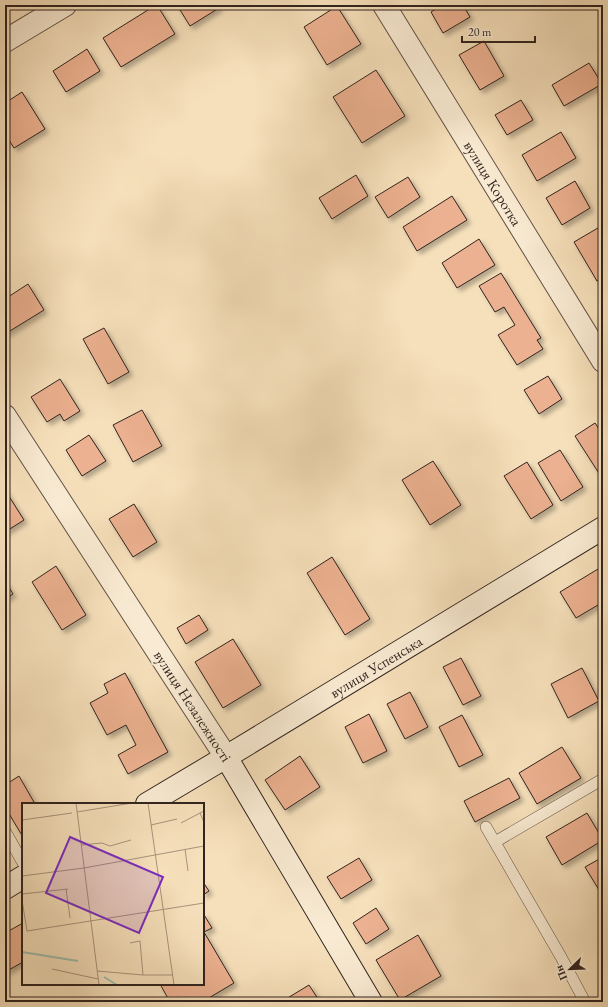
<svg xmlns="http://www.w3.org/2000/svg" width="608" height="1007" font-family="'EB Garamond',serif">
	<defs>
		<filter id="shadow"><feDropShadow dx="3.5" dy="3.5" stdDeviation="2" flood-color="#0004"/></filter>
	</defs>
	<rect width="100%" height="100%" fill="#f6e0bb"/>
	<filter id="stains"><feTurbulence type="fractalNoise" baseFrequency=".005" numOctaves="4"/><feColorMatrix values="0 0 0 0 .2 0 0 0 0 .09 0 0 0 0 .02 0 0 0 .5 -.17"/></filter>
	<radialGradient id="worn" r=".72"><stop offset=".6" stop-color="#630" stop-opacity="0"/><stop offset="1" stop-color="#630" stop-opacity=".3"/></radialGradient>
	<path fill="#ecb190" stroke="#30231e" filter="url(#shadow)" d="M 156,5 L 157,5 L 175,34 L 121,67 L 103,38 Z
		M 177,5 L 218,5 L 219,8 L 190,26 Z
		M 442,5 L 463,5 L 470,17 L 443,33 L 431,12 Z
		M 337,6 L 361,44 L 327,65 L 304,27 Z
		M 484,41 L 504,76 L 480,90 L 459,55 Z
		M 87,49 L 100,71 L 66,92 L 53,71 Z
		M 589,63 L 602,84 L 564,106 L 552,85 Z
		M 376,70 L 405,116 L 362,143 L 333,97 Z
		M 22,92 L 45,129 L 14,148 L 5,134 L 5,103 Z
		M 521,100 L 533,120 L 507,135 L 495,115 Z
		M 561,132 L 576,158 L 537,181 L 522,155 Z
		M 356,175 L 368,196 L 332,219 L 319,198 Z
		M 408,177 L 420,197 L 388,218 L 375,197 Z
		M 575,181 L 590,208 L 562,225 L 546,198 Z
		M 452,196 L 467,220 L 417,251 L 403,227 Z
		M 603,225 L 603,278 L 597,281 L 574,242 Z
		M 479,239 L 495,265 L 457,288 L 442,263 Z
		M 501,273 L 541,338 L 537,340 L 543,349 L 517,365 L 498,335 L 515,325 L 504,307 L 495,312 L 479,286 Z
		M 28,284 L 44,310 L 5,334 L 5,299 Z
		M 104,328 L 129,372 L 108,384 L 83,339 Z
		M 548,376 L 562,399 L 539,414 L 524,390 Z
		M 60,379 L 80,411 L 64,421 L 60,414 L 47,422 L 31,397 Z
		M 142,410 L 162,446 L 133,462 L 113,425 Z
		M 595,423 L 603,435 L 603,477 L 602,478 L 575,436 Z
		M 89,435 L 106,461 L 82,476 L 66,450 Z
		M 560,450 L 583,487 L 561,501 L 538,463 Z
		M 433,461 L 461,505 L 430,525 L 402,480 Z
		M 527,462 L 553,505 L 531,519 L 504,476 Z
		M 5,490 L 24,520 L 5,532 Z
		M 134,504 L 157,542 L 133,557 L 109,519 Z
		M 332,557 L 370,619 L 345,635 L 307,573 Z
		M 56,566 L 86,615 L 62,630 L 32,582 Z
		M 603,566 L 603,602 L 576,618 L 560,592 Z
		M 5,581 L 13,594 L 5,599 Z
		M 199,615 L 208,630 L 186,644 L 177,628 Z
		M 233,639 L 261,685 L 223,708 L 195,662 Z
		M 461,658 L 481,696 L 463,705 L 443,667 Z
		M 582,668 L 599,701 L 568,718 L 551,684 Z
		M 125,673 L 168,752 L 128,774 L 118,755 L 136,745 L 126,725 L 107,735 L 90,703 L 108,693 L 104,684 Z
		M 410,692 L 428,727 L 405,739 L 387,704 Z
		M 369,714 L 387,751 L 363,763 L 345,727 Z
		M 462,715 L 483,755 L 459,767 L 439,727 Z
		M 562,747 L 581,778 L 537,804 L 519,773 Z
		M 300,756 L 320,787 L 285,810 L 265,780 Z
		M 19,776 L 35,804 L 23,804 L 23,837 L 5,807 L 5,785 Z
		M 509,778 L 520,798 L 475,822 L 464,801 Z
		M 587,813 L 603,840 L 562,865 L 546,837 Z
		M 603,857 L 603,888 L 599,890 L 585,867 Z
		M 359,858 L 372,880 L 341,899 L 327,877 Z
		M 203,882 L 209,891 L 203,895 Z
		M 376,908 L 389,929 L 366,944 L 353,923 Z
		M 203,913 L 212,928 L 204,932 L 234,983 L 202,1002 L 170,1002 L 160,984 L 203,984 Z
		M 23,923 L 23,962 L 5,972 L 5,933 Z
		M 418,935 L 441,976 L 400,1000 L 376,960 Z
		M 309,985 L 320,1002 L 281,1002 Z"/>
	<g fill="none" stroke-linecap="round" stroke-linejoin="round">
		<defs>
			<path id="lane" d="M 486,827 L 561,957 L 585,1002
				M 5,831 L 23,863
				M 495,842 L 603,779"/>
			<g id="street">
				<path id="s1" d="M 384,5 L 603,361"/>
				<path d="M 5,41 L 65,5"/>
				<path d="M 5,416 L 226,757"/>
			</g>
			<g id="secondary">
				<path d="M 226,757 L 371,1002"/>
				<path id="s2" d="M 147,804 L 226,757 L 603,528"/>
				<path d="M 5,888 L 23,877"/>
			</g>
		</defs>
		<use href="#lane" stroke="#625245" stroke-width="12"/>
		<use href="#street" stroke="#625245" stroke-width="24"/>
		<use href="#secondary" stroke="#30231e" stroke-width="24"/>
		<use href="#lane" stroke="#f9ebd3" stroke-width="11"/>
		<use href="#street" stroke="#f9ebd3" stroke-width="22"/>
		<use href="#secondary" stroke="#f9ebd3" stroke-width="22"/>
	</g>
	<g text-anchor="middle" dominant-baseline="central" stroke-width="4" stroke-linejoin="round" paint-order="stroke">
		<g font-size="15" fill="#30231e" stroke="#f9ebd3">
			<text stroke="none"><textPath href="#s1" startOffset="209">вулиця Коротка</textPath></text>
			<text stroke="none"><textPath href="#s2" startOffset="267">вулиця Успенська</textPath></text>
			<text transform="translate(193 706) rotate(57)">вулиця Незалежності</text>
		</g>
	</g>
	<g transform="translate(22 803)">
		<rect width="182" height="182" fill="#f6e0bb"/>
		<path fill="none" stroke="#9dbdb0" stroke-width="2" d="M 0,149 L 56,158M 82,174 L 95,182"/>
		<path fill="none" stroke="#a7947c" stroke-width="1" d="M 54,0 L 77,182M 126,0 L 152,182M 182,8 L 178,10 L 182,19M 55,9 L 110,0M 0,17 L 50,10M 159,20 L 178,10M 129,22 L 155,16M 59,42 L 80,40 L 88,43 L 109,37M 163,46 L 166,68M 0,73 L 62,65 L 182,43M 44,86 L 48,115M 0,91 L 46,86M 0,97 L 5,128 L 182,100M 108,140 L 118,138 L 121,172 L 151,172M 30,166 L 76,176M 75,168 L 121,172"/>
		<path fill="#7b2cbf" fill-opacity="0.15" stroke="#7b2cbf" stroke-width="2" d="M 48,34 L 141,74 L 117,130 L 24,90 Z"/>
		<rect width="182" height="182" fill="none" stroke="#30231e" stroke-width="2"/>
	</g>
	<rect width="608" height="1007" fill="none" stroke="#f6e0bb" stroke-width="20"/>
	<rect x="6" y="6" width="596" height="995" fill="none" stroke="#30231e" stroke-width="2"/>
	<rect x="10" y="10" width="588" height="987" fill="none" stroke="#30231e"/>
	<g transform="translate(570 969) rotate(247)" stroke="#f9ebd3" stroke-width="3" paint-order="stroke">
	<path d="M0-3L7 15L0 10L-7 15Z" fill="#30231e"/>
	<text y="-6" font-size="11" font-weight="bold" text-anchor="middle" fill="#30231e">Пн</text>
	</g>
	<path d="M462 36v6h73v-6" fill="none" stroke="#30231e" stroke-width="2"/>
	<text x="468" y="36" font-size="12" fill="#30231e" stroke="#f9ebd3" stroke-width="3" paint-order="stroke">20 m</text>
	<rect width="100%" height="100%" filter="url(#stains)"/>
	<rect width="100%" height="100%" fill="url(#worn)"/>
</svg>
